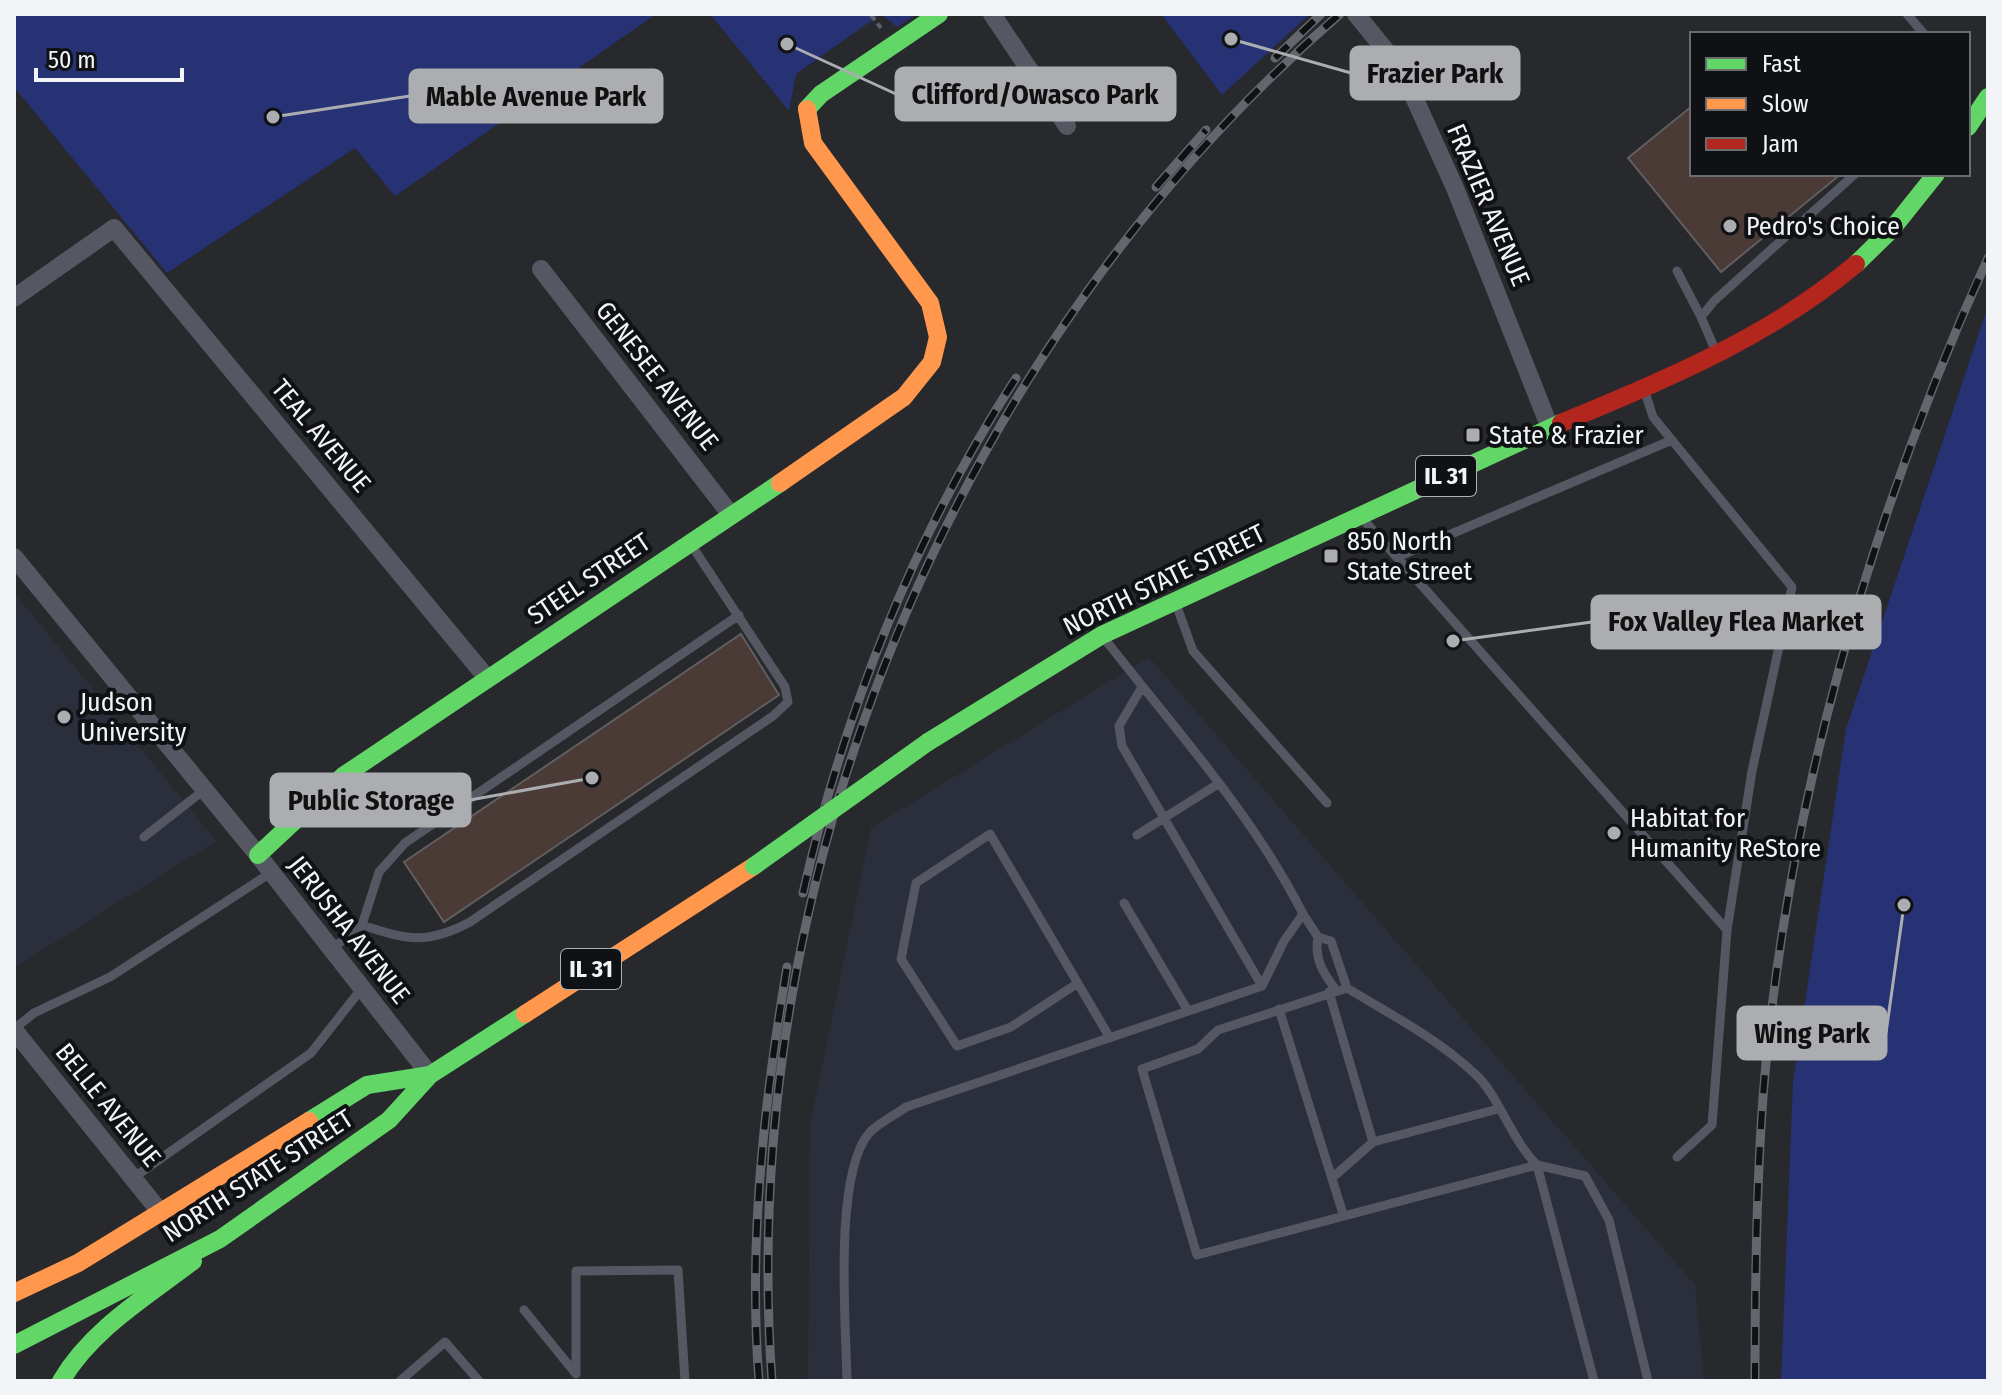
<svg xmlns="http://www.w3.org/2000/svg" width="2002" height="1395" font-family="'Fira Sans Condensed',sans-serif">
	<rect width="100%" height="100%" fill="#28292d"/>
	<path fill="#2b2f3b" d="M 14,592 L 216,841 L 14,968 Z
		M 1149,657 L 1695,1285 L 1704,1381 L 808,1381 L 810,1125 L 871,828 Z"/>
	<path fill="#263273" d="M 656,14 L 395,196 L 355,148 L 167,273 L 14,87 L 15,14 Z
		M 710,14 L 917,14 L 897,27 L 881,14 L 796,74 L 789,111 Z
		M 1161,14 L 1310,14 L 1222,95 Z
		M 1988,306 L 1988,1381 L 1781,1381 L 1793,1082 L 1846,729 Z"/>
	<path fill="#4a3b36" stroke="#605e60" stroke-width="2" d="M 1692,106 L 1692,174 L 1841,174 L 1721,272 L 1628,158 Z
		M 741,634 L 779,695 L 444,922 L 404,862 Z"/>
	<g fill="none" stroke-linecap="round" stroke-linejoin="round">
		<path stroke="#5e6067" stroke-width="4" stroke-dasharray="8 4" stroke-linecap="butt" d="M 870,14 L 881,28"/>
		<path stroke="#555863" stroke-width="9" d="M 1907,14 L 1924,34
			M 1677,271 L 1701,317
			M 1716,352 L 1701,317 L 1714,301 L 1855,174
			M 1362,518 L 1727,930 L 1752,771 L 1792,587 L 1653,417 L 1645,392
			M 1397,557 L 1672,440
			M 1176,604 L 1193,651 L 1327,803
			M 1142,687 L 1119,726 L 1122,746 L 1262,986
			M 1137,835 L 1218,784
			M 144,837 L 204,790
			M 1124,903 L 1188,1011
			M 1303,914 L 1318,937 L 1331,941 L 1347,988
			M 362,925 C 407,940 427,945 470,922 L 773,716 L 788,702 L 785,687 L 692,546
			M 1318,937 C 1314,959 1323,973 1336,990
			M 332,949 L 362,925 L 379,872 L 405,843 L 739,615
			M 1078,983 L 1011,1027 L 957,1046 L 901,959 L 916,883 L 990,834 L 1110,1038
			M 1329,992 L 1373,1142
			M 1279,1009 L 1343,1214
			M 14,1029 L 34,1013 L 110,977 L 272,872
			M 1677,1157 L 1712,1125 L 1727,930
			M 133,1178 L 311,1053 L 362,988
			M 1332,1178 L 1373,1142 L 1498,1109
			M 524,1310 L 576,1374 L 576,1271 L 678,1270 L 685,1381
			M 400,1381 L 445,1342 L 479,1381
			M 847,1381 C 846,1325 833,1173 870,1132 C 879,1123 895,1115 906,1107 L 1262,986 L 1284,941 L 1303,914 C 1252,813 1173,727 1104,638
			M 1594,1381 L 1537,1165 C 1510,1138 1498,1094 1475,1074 C 1438,1039 1390,1014 1347,988 L 1218,1030 L 1198,1049 L 1142,1069 L 1197,1255 L 1537,1165 L 1585,1176 L 1609,1220 L 1648,1381"/>
		<path stroke="#555863" stroke-width="18" d="M 992,14 L 1067,126
			M 1356,14 L 1399,67 L 1413,95 L 1455,188 L 1550,428
			M 541,269 L 731,515
			M 14,298 L 114,228 L 487,678
			M 14,557 L 258,855 L 430,1075
			M 14,1030 L 161,1213"/>
		<path stroke="#63d668" stroke-width="18" d="M 807,109 L 821,94 L 939,14
			M 1968,127 L 1988,97
			M 1856,264 L 1892,229 L 1936,174
			M 928,742 L 1102,635 L 1561,423
			M 258,855 L 343,776 L 780,483
			M 309,1121 L 367,1085 L 430,1075
			M 14,1345 L 220,1239 L 389,1120 L 430,1075 L 525,1014
			M 61,1381 C 92,1329 146,1297 193,1261"/>
		<path stroke="#ff974d" stroke-width="18" d="M 780,483 L 904,397 L 932,362 L 938,337 L 930,303 L 813,143 L 807,109
			M 525,1014 L 754,866
			M 14,1293 L 78,1263 L 309,1121"/>
		<path stroke="#b3261e" stroke-width="18" d="M 1561,423 C 1666,379 1768,338 1856,264"/>
		<defs>
			<path id="rail" d="M 1275,58 L 1321,14
				M 1156,187 L 1206,130
				M 803,893 C 844,712 915,534 1016,378
				M 759,1381 C 748,1242 764,1103 787,967
				M 772,1381 C 735,875 956,345 1340,14
				M 1755,1381 C 1755,1286 1756,1191 1763,1097 C 1785,812 1870,517 1988,258"/>
		</defs>
		<use href="#rail" stroke="#64656d" stroke-width="9"/>
		<use href="#rail" stroke="#101114" stroke-width="6" stroke-dasharray="18" stroke-linecap="butt"/>
		<path stroke="#63d668" stroke-width="18" d="M 754,866 L 928,742"/>
	</g>
	<g fill="#abadb1" stroke="#101114" stroke-width="3">
		<circle cx="1730" cy="226" r="8"/>
		<rect x="1465" y="427" width="16" height="16" rx="4"/>
		<rect x="1323" y="548" width="16" height="16" rx="4"/>
		<circle cx="64" cy="717" r="8"/>
		<circle cx="1614" cy="833" r="8"/>
	</g>
	<g text-anchor="middle" dominant-baseline="central" stroke-width="8" stroke-linejoin="round" paint-order="stroke">
		<g fill="#101114" stroke="#aeb0b4" stroke-width="2">
			<rect x="1416" y="456" width="60" height="40" rx="6"/>
			<rect x="561" y="949" width="60" height="40" rx="6"/>
		</g>
		<g font-size="24" font-weight="bold" fill="#f2f4f8">
			<text x="1446" y="476">IL 31</text>
			<text x="591" y="969">IL 31</text>
		</g>
		<g font-size="26" fill="#f2f4f8" stroke="#101114">
			<text transform="translate(1488 205) rotate(67)">FRAZIER AVENUE</text>
			<text transform="translate(657 376) rotate(52)">GENESEE AVENUE</text>
			<text transform="translate(321 436) rotate(50)">TEAL AVENUE</text>
			<text transform="translate(589 579) rotate(-34)">STEEL STREET</text>
			<text transform="translate(1164 580) rotate(-26)">NORTH STATE STREET</text>
			<text transform="translate(349 930) rotate(52)">JERUSHA AVENUE</text>
			<text transform="translate(108 1105) rotate(51)">BELLE AVENUE</text>
			<text transform="translate(258 1176) rotate(-33)">NORTH STATE STREET</text>
		</g>
		<g font-size="26" fill="#f2f4f8" stroke="#101114" text-anchor="start">
			<text x="1746" y="226">Pedro's Choice</text>
			<text x="1489" y="435">State &amp; Frazier</text>
			<text x="1347" y="541">850 North<tspan x="1347" dy="30">State Street</tspan></text>
			<text x="80" y="702">Judson<tspan x="80" dy="30">University</tspan></text>
			<text x="1630" y="818">Habitat for<tspan x="1630" dy="30">Humanity ReStore</tspan></text>
		</g>
	</g>
	<path fill="none" stroke="#abadb1" stroke-width="3" d="M1231 39L1351 73M787 44L896 94M273 117L410 96M1453 641L1592 622M592 778L470 800M1904 905L1886 1033"/>
	<g fill="#abadb1" stroke="#101114" stroke-width="3">
		<circle cx="1231" cy="39" r="8"/>
		<circle cx="787" cy="44" r="8"/>
		<circle cx="273" cy="117" r="8"/>
		<circle cx="1453" cy="641" r="8"/>
		<circle cx="592" cy="778" r="8"/>
		<circle cx="1904" cy="905" r="8"/>
	</g>
	<g fill="#abadb1" stroke="#abadb1" stroke-width="3">
		<rect x="1351" y="47" width="168" height="52" rx="8"/>
		<rect x="896" y="68" width="279" height="52" rx="8"/>
		<rect x="410" y="70" width="252" height="52" rx="8"/>
		<rect x="1592" y="596" width="288" height="52" rx="8"/>
		<rect x="271" y="774" width="199" height="52" rx="8"/>
		<rect x="1738" y="1007" width="148" height="52" rx="8"/>
	</g>
	<g font-size="28" text-anchor="middle" font-weight="bold" fill="#111">
		<text x="1435" y="83">Frazier Park</text>
		<text x="1035" y="104">Clifford/Owasco Park</text>
		<text x="536" y="106">Mable Avenue Park</text>
		<text x="1736" y="631">Fox Valley Flea Market</text>
		<text x="371" y="810">Public Storage</text>
		<text x="1812" y="1043">Wing Park</text>
	</g>
	<rect width="2002" height="1395" fill="none" stroke="#f2f4f8" stroke-width="32"/>
	<rect x="1690" y="32" width="280" height="144" fill="#101114" stroke="#6a6c6f" stroke-width="2"/>
	<rect x="1706" y="58" width="40" height="12" fill="#63d668" stroke="#6a6c6f" stroke-width="2"/>
	<text x="1762" y="72" font-size="24" fill="#f2f4f8">Fast</text>
	<rect x="1706" y="98" width="40" height="12" fill="#ff974d" stroke="#6a6c6f" stroke-width="2"/>
	<text x="1762" y="112" font-size="24" fill="#f2f4f8">Slow</text>
	<rect x="1706" y="138" width="40" height="12" fill="#b3261e" stroke="#6a6c6f" stroke-width="2"/>
	<text x="1762" y="152" font-size="24" fill="#f2f4f8">Jam</text>
	<path d="M36 68v12h146v-12" fill="none" stroke="#f2f4f8" stroke-width="4"/>
	<text x="48" y="68" font-size="24" fill="#f2f4f8" stroke="#101114" stroke-width="6" paint-order="stroke">50 m</text>
</svg>
